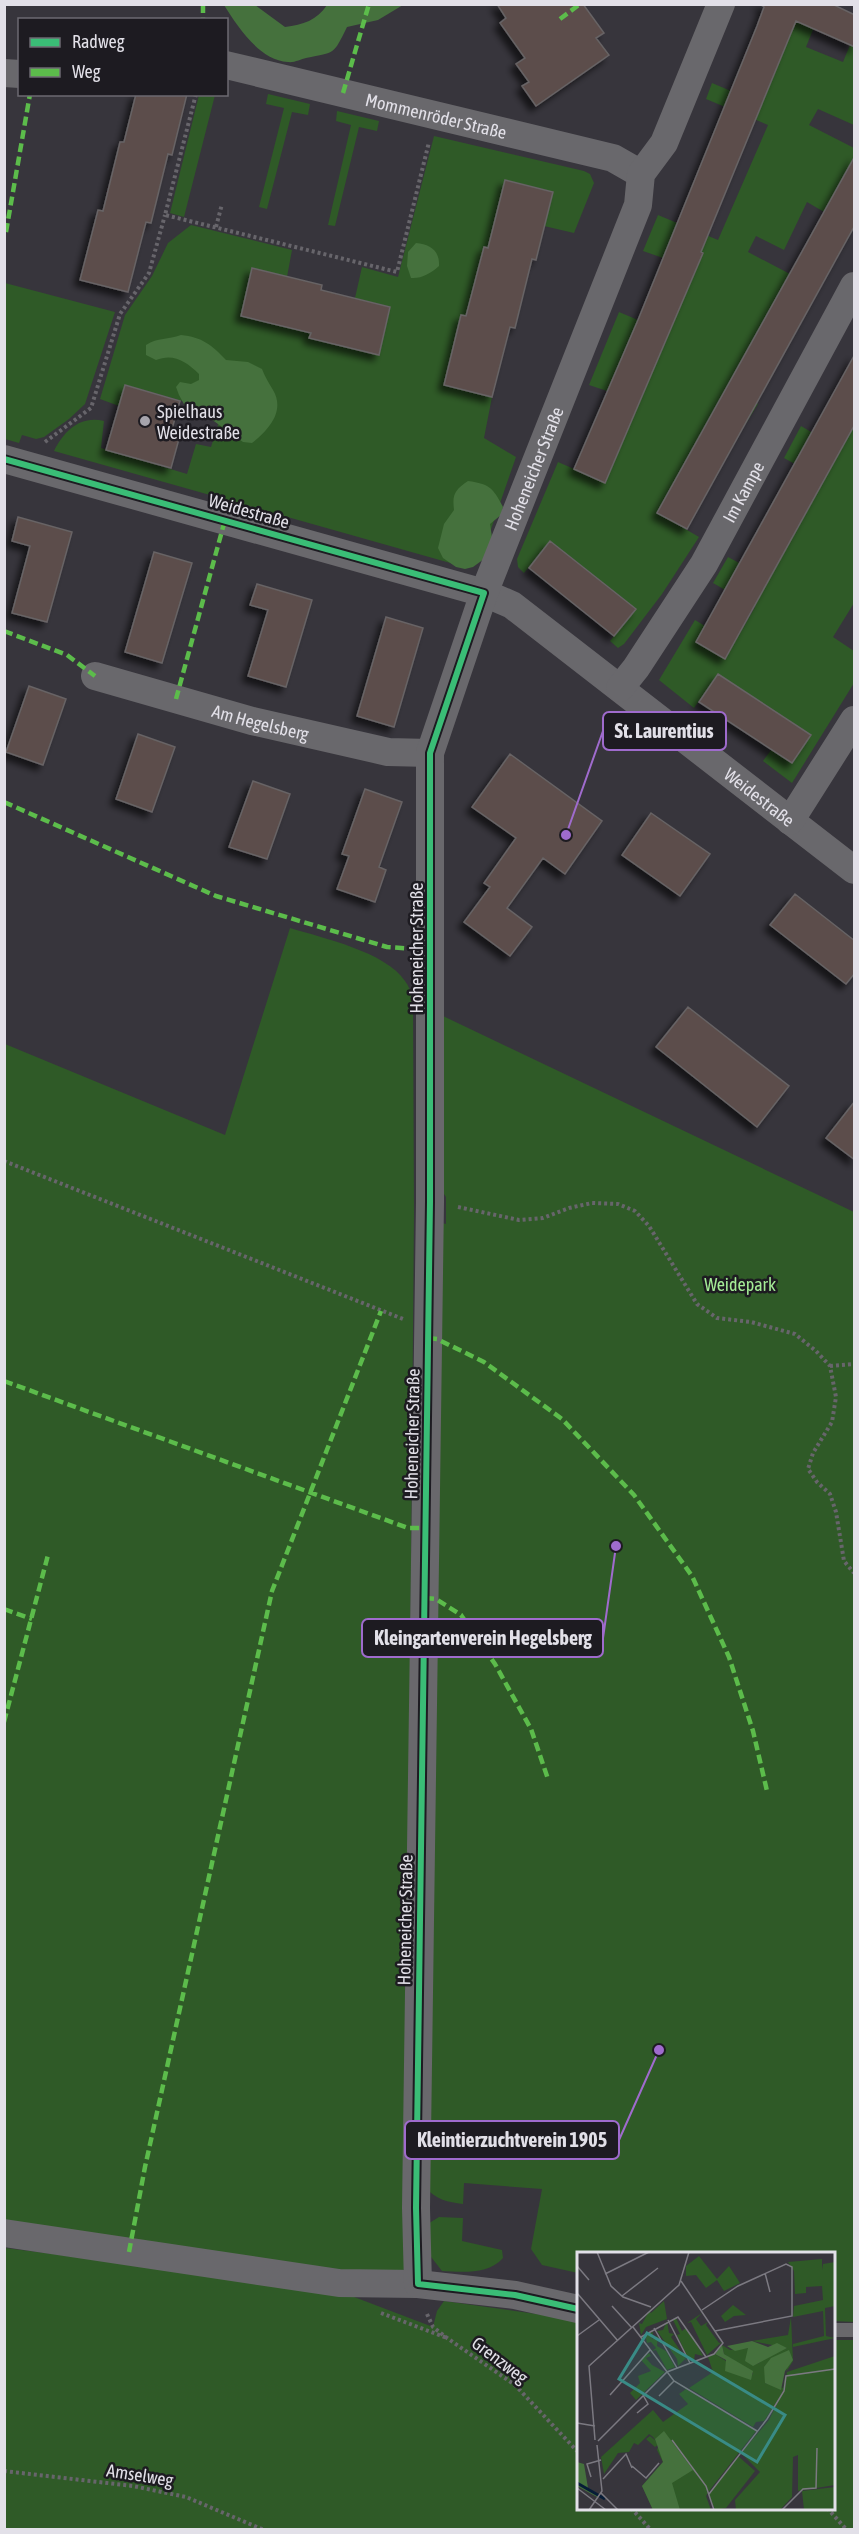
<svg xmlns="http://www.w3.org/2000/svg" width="859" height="2534" font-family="'Asap Condensed',sans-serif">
	<defs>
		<filter id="shadow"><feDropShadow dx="-5.5" dy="5.5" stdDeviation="3" flood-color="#0009"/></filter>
	</defs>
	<rect width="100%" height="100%" fill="#37353c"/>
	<path fill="#2f5a27" d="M 802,5 L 823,5 L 806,47 L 843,62 L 850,45 L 854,47 L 854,125 L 818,109 L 809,125 L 854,148 L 854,163 L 852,162 L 824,212 L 807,202 L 784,250 L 756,236 L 748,252 L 790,274 L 729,387 L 758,404 L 740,433 L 711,417 L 658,513 L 699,537 L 662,594 L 624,644 L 618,648 L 610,641 L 635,609 L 550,541 L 524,573 L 518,567 L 517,559 L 558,462 L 604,482 L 647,382 L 617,368 L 607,391 L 589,385 L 619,312 L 638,320 L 628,343 L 659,356 L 702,253 L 671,240 L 663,258 L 643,251 L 658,215 L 718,240 L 768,125 L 706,99 L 712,83 L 731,91 L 736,76 L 768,89 Z
		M 268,94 L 310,104 L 308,115 L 292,112 L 267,209 L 259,207 L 284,108 L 266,104 Z
		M 199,95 L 215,95 L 184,217 L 170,213 Z
		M 337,111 L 379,121 L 377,131 L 359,127 L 335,226 L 328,225 L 351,125 L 336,121 Z
		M 434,136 L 584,171 L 590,174 L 594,183 L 574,233 L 544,226 L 553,192 L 505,180 L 488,248 L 484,247 L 466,316 L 461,315 L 444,384 L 492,397 L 484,438 L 516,457 L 480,561 L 468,568 L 54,451 C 64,431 80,415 104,421 L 101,448 L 187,474 L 196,444 L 211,447 L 221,415 L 207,408 L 126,385 L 119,406 L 100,399 L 125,315 L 152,276 L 168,243 L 191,225 L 292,250 L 287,277 L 252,268 L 241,316 L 311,333 L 310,338 L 379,355 L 390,307 L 355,298 L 362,267 L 398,277 Z
		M 5,283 L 115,312 L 85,404 L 69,419 L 44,437 L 36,439 L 22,435 L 19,443 L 5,439 Z
		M 854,424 L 854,603 L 833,637 L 854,651 L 854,683 L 792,783 L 763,761 L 771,750 L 792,763 L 811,735 L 718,674 L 694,708 L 659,680 L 695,620 L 705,626 L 696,642 L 725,659 L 755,607 L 713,583 L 728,557 L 769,579 L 824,480 L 784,458 L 801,426 L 840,449 Z
		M 290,928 C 323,938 386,952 405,981 C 409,986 411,993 413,998 L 414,1213 L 405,2268 L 400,2273 L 339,2272 L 5,2227 L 5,1044 L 225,1135 Z
		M 443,1016 L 854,1212 L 854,2322 L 834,2321 L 834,2254 L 578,2254 L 578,2273 L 542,2265 L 531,2249 L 542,2189 L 464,2183 L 463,2204 C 448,2202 436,2200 425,2187 L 438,1222 L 446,1224 L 446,1197 L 440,1188 Z
		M 439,2217 L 463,2218 L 462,2241 L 502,2250 L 503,2258 C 488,2275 462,2272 442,2271 L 428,2253 L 426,2225 Z
		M 5,2248 L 304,2285 L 341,2292 L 433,2327 L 437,2311 L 444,2301 L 578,2320 L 578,2508 L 834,2508 L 834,2340 L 854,2340 L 854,2529 L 5,2530 Z"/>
	<path fill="#45713d" d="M 224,5 L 255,5 L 285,27 C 303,25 317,20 327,5 L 403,5 L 378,20 L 347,27 C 333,55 336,52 306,58 C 301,59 294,63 288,62 C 259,60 238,27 224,5 Z
		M 416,243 C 430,244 440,251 439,266 C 431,273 421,279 411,278 L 407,266 L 408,252 Z
		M 181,335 C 202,337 212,345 226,360 L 248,362 L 262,369 C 265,377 269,383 273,390 C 286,412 267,431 252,443 L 243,442 L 211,419 L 196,415 L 185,406 L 179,395 L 176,387 L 180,382 L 191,384 L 199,380 L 199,374 C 186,361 173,353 156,360 L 146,355 L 146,345 C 158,337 168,340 181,335 Z
		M 468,481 C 490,484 493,488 503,507 L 501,515 L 490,524 L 492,537 L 484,559 L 473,567 L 465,569 L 456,567 L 443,558 L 438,548 L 444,524 L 454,510 C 452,494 455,490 468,481 Z"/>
	<path fill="#5b4e4b" stroke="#676365" stroke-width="1.5" filter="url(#shadow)" d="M 497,4 L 583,4 L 604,33 L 596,38 L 609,55 L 536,106 L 522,86 L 529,82 L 516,64 L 525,58 L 500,23 L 506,18 Z
		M 760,4 L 832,4 L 855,15 L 855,47 L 796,21 L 701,252 L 703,253 L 605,483 L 574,469 L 638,320 L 757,26 L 764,7 Z
		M 136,94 L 187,94 L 172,155 L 168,154 L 151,223 L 146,222 L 128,292 L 80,280 L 98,210 L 103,211 L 120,142 L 124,142 Z
		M 855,156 L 855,225 L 687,529 L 657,513 Z
		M 505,180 L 553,192 L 536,260 L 532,259 L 515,328 L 510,327 L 492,397 L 444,385 L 461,315 L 466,316 L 484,247 L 488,248 Z
		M 252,268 L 322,285 L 321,290 L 390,307 L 379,355 L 309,338 L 311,333 L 241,316 Z
		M 855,354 L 855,424 L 725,659 L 696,642 Z
		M 125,385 L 180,401 L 170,436 L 179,439 L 171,468 L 106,450 Z
		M 18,517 L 72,532 L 47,622 L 12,613 L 30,546 L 12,541 Z
		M 550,541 L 636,609 L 614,636 L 529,568 Z
		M 154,552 L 192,563 L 162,663 L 125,652 Z
		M 257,584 L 312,600 L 286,687 L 248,676 L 268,610 L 250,605 Z
		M 386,617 L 423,628 L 394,727 L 357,716 Z
		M 718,674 L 811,735 L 792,763 L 699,702 Z
		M 29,686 L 66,699 L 43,765 L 6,752 Z
		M 138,734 L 175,747 L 152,812 L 116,799 Z
		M 510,754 L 602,821 L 565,874 L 543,858 L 507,908 L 532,927 L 510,956 L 464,922 L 490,887 L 484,883 L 516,838 L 472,807 Z
		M 253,781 L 290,794 L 267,859 L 229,847 Z
		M 365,789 L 402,802 L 379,867 L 386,870 L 375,902 L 337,889 L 349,856 L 342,854 Z
		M 651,813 L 710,854 L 680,896 L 622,855 Z
		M 795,894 L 855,941 L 855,973 L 846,984 L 770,925 Z
		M 688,1007 L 789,1086 L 757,1127 L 656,1047 Z
		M 855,1101 L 855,1160 L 826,1138 Z"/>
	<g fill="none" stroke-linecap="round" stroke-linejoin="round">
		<path stroke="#67656b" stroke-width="4" stroke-dasharray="3 3" stroke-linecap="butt" d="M 196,94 L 165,215 L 397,272 L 429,142
			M 216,227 L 222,204
			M 45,442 L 91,408 L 120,314 L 149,273 L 165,215
			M 4,1161 L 403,1319
			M 458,1207 L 519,1220 L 543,1218 L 569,1208 L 592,1203 L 618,1204 L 635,1211 L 649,1226 L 697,1304 L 717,1318 L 751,1322 L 795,1334 L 816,1351 L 830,1366 L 836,1397 L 832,1422 L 813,1453 L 808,1469 L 817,1482 L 830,1494 L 836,1512 L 844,1561 L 854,1573
			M 830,1366 L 854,1364
			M 381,2313 L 447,2338
			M 427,2314 L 433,2327 L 447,2338 L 515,2385 L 578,2452
			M 4,2471 L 133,2486 L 186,2497 L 264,2530
			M 631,2508 L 651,2530
			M 827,2508 L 847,2530"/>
		<path stroke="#69686c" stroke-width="14" d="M 834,2330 L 854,2330"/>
		<g stroke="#69686c" stroke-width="28">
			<path id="s1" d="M 226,65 L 613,158 L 641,174"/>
			<path d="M 4,73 L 20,74"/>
			<path id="s2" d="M 4,459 L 484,593 L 512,605 L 854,870"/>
			<path id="s3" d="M 95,676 L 252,721 L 388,752 L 430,753"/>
			<path id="s4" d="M 620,688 L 636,668 L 704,564 L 854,286"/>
			<path d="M 790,821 L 854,720"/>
			<path d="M 4,2233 L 339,2283 L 418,2284 L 515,2295 L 578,2309"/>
			<path id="s5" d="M 418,2284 L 416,2208 L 430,1202 L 430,753 L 484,593 L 638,205 L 641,174 L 664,143 L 721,4"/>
		</g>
		<path stroke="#5cbc4b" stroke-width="4.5" stroke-dasharray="9 4.5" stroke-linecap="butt" d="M 203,4 L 203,20
			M 560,19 L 580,4
			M 343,93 L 369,4
			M 6,232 L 30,94
			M 4,631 L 67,655 L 95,676
			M 176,699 L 225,520
			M 4,802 L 216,896 L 387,947 L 431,950
			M 428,1338 L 437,1339 L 484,1362 L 562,1419 L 634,1495 L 692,1576 L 729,1657 L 753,1731 L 767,1791
			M 4,1381 L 408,1528 L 426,1528
			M 425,1598 L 436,1599 L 461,1615 L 495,1664 L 531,1729 L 548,1779
			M 4,1609 L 32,1619
			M 4,1722 L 48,1555
			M 129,2252 L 145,2167 L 272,1591 L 381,1311"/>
		<defs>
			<path id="cycleway" d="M 4,459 L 484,593 L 430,753 L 430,1202 L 416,2208 L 418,2284 L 515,2295 L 578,2309"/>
		</defs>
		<use href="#cycleway" stroke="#1d1b21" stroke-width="10"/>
		<use href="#cycleway" stroke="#3abd76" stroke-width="6"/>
	</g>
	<circle fill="#a6a4ac" stroke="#1d1b21" stroke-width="2" cx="145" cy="421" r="6"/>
	<g text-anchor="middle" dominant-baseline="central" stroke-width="5" stroke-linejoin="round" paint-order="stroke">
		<g font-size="18" fill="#e2e0e8" stroke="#1d1b21">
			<text stroke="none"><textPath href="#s1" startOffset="216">Mommenröder Straße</textPath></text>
			<text stroke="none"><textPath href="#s5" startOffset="1834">Hoheneicher Straße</textPath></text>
			<text stroke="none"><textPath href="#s4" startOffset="232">Im Kampe</textPath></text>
			<text transform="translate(249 511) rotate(16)">Weidestraße</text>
			<text stroke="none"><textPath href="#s3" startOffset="172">Am Hegelsberg</textPath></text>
			<text stroke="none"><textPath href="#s2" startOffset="842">Weidestraße</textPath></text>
			<text transform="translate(416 948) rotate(-90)">Hoheneicher Straße</text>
			<text transform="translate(412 1434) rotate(-89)">Hoheneicher Straße</text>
			<text transform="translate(405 1920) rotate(-89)">Hoheneicher Straße</text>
			<text transform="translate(500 2360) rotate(37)">Grenzweg</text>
			<text transform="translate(140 2475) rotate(9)">Amselweg</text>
		</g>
		<g font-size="18" fill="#e2e0e8" stroke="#1d1b21" text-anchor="start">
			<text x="157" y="411">Spielhaus<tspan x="157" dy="21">Weidestraße</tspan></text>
		</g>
		<g font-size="18" fill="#a4ec96" stroke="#1d1b21">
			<text x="740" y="1284">Weidepark</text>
		</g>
	</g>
	<g transform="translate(577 2252)">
		<rect width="258" height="258" fill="#37353c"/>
		<path d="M 122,4 L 140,27 L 152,14 L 163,31 L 147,39 L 140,28 L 129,36 L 119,23 L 109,24 L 109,14 ZM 245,7 L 245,18 L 246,12 L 258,10 L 258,54 L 248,56 L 249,84 L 258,86 L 216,95 L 216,92 L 247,84 L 246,59 L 216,65 L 217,54 L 246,48 L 245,34 L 229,35 L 229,41 L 218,42 L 217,19 L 211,10 ZM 87,49 L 90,67 L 69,75 L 64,83 L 62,71 L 65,72 L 72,59 L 74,61 ZM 156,53 L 169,63 L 157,64 L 148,70 L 144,64 ZM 125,61 L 119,67 L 124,74 L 131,70 L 129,73 L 142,91 L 145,90 L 130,103 L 114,70 L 110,71 ZM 214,65 L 216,109 L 209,120 L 207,139 L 187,169 L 179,170 L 176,175 L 112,136 L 136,120 L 131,105 L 138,102 L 174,125 L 176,121 L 147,102 L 145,93 L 153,98 L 171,96 L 176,113 L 182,111 L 194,101 L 210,96 L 175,89 L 211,83 ZM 210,116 L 206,136 L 188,131 L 190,122 ZM 99,66 L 105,79 L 109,76 L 117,86 L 126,104 L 118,102 L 117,108 L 110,104 L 100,83 L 103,82 L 96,68 ZM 90,69 L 92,81 L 97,82 L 94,85 L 111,110 L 108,107 L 101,114 L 100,107 L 80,79 L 86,78 ZM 76,80 L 75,87 L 81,84 L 80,94 L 89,99 L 98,115 L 90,118 L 79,98 L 75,99 L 79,96 L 74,90 L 70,91 L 68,83 ZM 72,101 L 74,104 L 69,106 L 75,113 L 88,120 L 59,148 L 53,141 L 63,131 L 61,124 L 74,119 L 64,108 ZM 258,104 L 258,233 L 221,239 L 221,203 L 216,205 L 215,245 L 203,258 L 159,258 L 158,248 L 183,220 L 164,201 L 192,168 L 208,135 L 210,120 ZM 109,137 L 179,179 L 132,239 L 129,244 L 134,258 L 76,258 L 65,234 L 86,210 L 80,198 L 82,192 L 78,195 L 69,187 L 73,184 L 79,189 L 76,185 L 72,182 L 61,193 L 57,191 L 52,200 L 41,201 L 27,222 L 24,205 L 76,158 L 86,170 L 111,152 L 102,142 ZM 161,204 L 178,219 L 149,256 L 138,258 L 132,242 ZM 258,235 L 258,258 L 227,258 L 225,239 Z" fill="#2f5a27" fill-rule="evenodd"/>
		<path d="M 175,89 L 191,95 L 200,91 L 210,96 L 176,114 L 168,109 L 171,96 L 158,99 L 150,94 ZM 145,93 L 147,102 L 176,119 L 174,128 L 148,119 L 149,108 L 138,102 ZM 212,98 L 216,108 L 208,119 L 204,138 L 188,131 L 187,115 L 194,106 ZM 87,179 L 116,218 L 95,231 L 103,258 L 76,258 L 65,234 L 86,210 L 78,187 ZM 0,210 L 7,212 L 11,236 L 21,242 L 20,245 L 0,234 Z" fill="#45713d"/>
		<path fill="none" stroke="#061c37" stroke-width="3" d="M 0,231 L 28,247"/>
		<path fill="none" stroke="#7b7981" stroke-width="1.5" d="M 20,0 L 34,34 L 46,45 L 74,55M 0,14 L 12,28M 188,21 L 193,40M 28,22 L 72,0M 0,41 L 41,89M 45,44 L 81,16M 35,54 L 55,76M 125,58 L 161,34 L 209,12 L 215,15 L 215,64 L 138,79M 91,68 L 113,111M 56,75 L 97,129 L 180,179M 77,76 L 100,116M 0,84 L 22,68M 64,85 L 101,65 L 129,105M 33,143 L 73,98M 82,144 L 97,129M 60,161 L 71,152 L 66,143M 0,171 L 18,174M 18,188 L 12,114 L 102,33 L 112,0M 95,188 L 129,234 L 137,258M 21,189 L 90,120 L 137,102 L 146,91 L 104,29M 55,214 L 69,226 L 82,211M 14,225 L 10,212 L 24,208M 26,227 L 49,202 L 55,216M 0,236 L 29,258M 24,241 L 41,258M 132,242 L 190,167 L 207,139 L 209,124 L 258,117M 12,258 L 25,239 L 20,193M 205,258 L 226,237 L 239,236 L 240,196"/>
		<path fill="#398b86" fill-opacity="0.15" stroke="#398b86" stroke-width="3" d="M 70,81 L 208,163 L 180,210 L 42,127 Z"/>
		<rect width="258" height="258" fill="none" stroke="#e2e0e8" stroke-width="3"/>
	</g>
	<path fill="none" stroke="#9f6bcd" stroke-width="2" d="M566 835L603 731M616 1546L603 1638M659 2050L619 2140"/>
	<g fill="#9f6bcd" stroke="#1d1b21" stroke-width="2">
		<circle cx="566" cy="835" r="6"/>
		<circle cx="616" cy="1546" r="6"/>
		<circle cx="659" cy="2050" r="6"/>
	</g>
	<g fill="#1d1b21" stroke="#9f6bcd" stroke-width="2">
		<rect x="603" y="712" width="123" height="38" rx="6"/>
		<rect x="362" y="1619" width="241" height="38" rx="6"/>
		<rect x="405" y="2121" width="214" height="38" rx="6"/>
	</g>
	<g font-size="20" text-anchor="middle" font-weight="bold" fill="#e2e0e8">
		<text x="664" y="738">St. Laurentius</text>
		<text x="483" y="1645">Kleingartenverein Hegelsberg</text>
		<text x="512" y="2147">Kleintierzuchtverein 1905</text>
	</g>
	<rect width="859" height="2534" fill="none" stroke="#e2e0e8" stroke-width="12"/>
	<rect x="18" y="18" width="210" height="78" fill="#1d1b21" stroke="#6c6a71" stroke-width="1.5"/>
	<rect x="30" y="38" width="30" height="9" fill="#3abd76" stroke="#6c6a71" stroke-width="1.5"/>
	<text x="72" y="48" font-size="18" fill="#e2e0e8">Radweg</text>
	<rect x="30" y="68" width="30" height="9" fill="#5cbc4b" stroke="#6c6a71" stroke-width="1.5"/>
	<text x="72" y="78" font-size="18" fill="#e2e0e8">Weg</text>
</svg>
